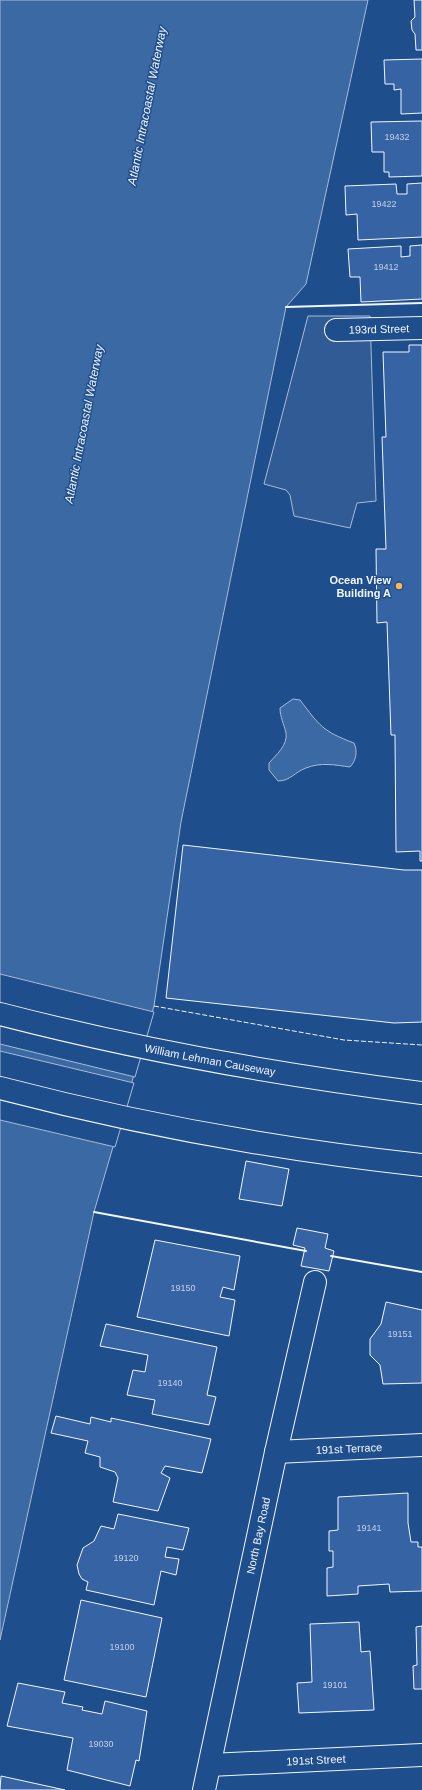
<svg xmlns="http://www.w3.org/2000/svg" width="422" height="1790" font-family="Arial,sans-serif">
	<rect width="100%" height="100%" fill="#1f4e8c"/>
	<path fill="#305b95" stroke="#a8bbd7" d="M 308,316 L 370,316 L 376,501 L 357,503 L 350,528 L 294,516 L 290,495 L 286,490 L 264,484 Z"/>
	<path fill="#3b69a3" stroke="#a8bbd7" d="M 0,0 L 368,0 L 306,284 L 286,307 L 181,822 L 154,1006 L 94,1212 L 0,1640 Z
		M 293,699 L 300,700 C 320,726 322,731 354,743 C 358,751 356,761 350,767 C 335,765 321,762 306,768 C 295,772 290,781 278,781 L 269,770 L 269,763 C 276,755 288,745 286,733 C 284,724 280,717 280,708 Z"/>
	<path fill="#1f4e8c" stroke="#a8bbd7" d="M 0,974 L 154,1012 L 135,1077 L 0,1044 Z
		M 0,1051 L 134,1083 L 115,1147 L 0,1120 Z"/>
	<path fill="#3563a3" stroke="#f2f6ff" d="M 414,0 L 422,0 L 422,50 L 416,50 L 415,34 L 412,30 L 411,21 L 415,17 Z
		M 422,59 L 422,113 L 401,114 L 401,89 L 394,90 L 394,84 L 385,84 L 384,60 Z
		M 422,121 L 422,176 L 389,177 L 389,172 L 384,172 L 384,152 L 372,152 L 371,122 Z
		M 422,183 L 422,237 L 358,240 L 357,214 L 346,215 L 345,186 L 396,184 L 397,194 L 407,194 L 407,184 Z
		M 422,245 L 422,299 L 361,302 L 360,277 L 350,277 L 348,249 L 401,246 L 401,257 L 410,256 L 410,246 Z
		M 409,345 L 422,345 L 422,861 L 420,861 L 420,851 L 396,852 L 395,735 L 391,735 L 387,622 L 377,623 L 376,549 L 386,549 L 382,437 L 386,437 L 383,352 L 409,352 Z
		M 183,845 L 404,870 L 422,870 L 422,1022 L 394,1023 L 166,998 Z
		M 246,1161 L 289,1169 L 282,1206 L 239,1199 Z
		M 297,1228 L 328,1234 L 325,1248 L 334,1251 L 329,1271 L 301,1266 L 305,1248 L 293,1245 Z
		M 155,1240 L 240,1256 L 234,1290 L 223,1287 L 220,1297 L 235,1300 L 229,1336 L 137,1317 Z
		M 386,1302 L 422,1310 L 422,1383 L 383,1384 L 380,1365 L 370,1355 L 370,1339 L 381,1324 Z
		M 106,1324 L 217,1347 L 207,1395 L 216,1397 L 209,1425 L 152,1414 L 155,1400 L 127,1395 L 133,1370 L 145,1372 L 148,1355 L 100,1346 Z
		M 56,1416 L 90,1424 L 91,1417 L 111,1422 L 111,1418 L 211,1439 L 202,1473 L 165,1466 L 161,1473 L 170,1478 L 158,1511 L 113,1502 L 118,1478 L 115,1472 L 100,1467 L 100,1457 L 85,1453 L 88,1441 L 51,1433 Z
		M 408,1493 L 408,1523 L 411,1542 L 418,1542 L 418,1547 L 422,1547 L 422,1591 L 390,1592 L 389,1584 L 358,1586 L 358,1594 L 327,1596 L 327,1568 L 333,1567 L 333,1551 L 329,1551 L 329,1531 L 338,1530 L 338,1497 Z
		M 118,1514 L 189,1528 L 183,1550 L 167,1547 L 165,1557 L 179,1559 L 176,1575 L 161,1571 L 154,1605 L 86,1590 L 88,1582 L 82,1579 L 79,1574 L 77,1565 L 83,1548 L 94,1541 L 101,1526 L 114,1529 Z
		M 81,1600 L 162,1618 L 146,1697 L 64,1680 Z
		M 359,1622 L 361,1652 L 370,1651 L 374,1710 L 299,1713 L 297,1683 L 312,1682 L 310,1624 Z
		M 422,1626 L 422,1689 L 414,1689 L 413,1666 L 417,1665 L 416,1627 Z
		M 18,1683 L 65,1692 L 62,1703 L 83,1707 L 82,1710 L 102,1714 L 105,1701 L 147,1711 L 139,1761 L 136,1760 L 130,1786 L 67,1770 L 73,1738 L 7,1726 Z
		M 1,1776 L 65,1790 L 0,1790 Z"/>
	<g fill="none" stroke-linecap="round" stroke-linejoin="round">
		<defs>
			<g id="minor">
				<path id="s1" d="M 336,330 L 422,328"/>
				<path id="s2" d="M 276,1452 L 422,1445"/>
				<path id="s3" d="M 210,1765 L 422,1755"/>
				<path id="s4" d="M 204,1790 L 276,1452 L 315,1282"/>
			</g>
			<g id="motorway">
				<path id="s5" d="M 0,1014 C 139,1050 280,1075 422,1093"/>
				<path d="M 0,1088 C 138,1124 280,1150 422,1165"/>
			</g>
		</defs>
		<use href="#minor" stroke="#f2f6ff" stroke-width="24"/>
		<use href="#motorway" stroke="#f2f6ff" stroke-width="24"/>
		<use href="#minor" stroke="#1f4e8c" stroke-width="22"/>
		<use href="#motorway" stroke="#1f4e8c" stroke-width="22"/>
		<path stroke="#f2f6ff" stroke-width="1" stroke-dasharray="5 2" stroke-linecap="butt" d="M 154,1006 L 344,1040 L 422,1045"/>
		<path stroke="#f2f6ff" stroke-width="2" d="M 286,307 L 422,303
			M 94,1212 L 306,1251
			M 331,1256 L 422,1272"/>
	</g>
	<circle fill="#ffb74d" stroke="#1f4e8c" stroke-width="1.5" cx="399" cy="586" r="4"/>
	<g text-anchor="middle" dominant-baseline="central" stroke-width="3" stroke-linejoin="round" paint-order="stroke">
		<g font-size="9" fill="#c3d1e8">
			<text x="397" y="137">19432</text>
			<text x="384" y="204">19422</text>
			<text x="386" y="267">19412</text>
			<text x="183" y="1288">19150</text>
			<text x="400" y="1334">19151</text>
			<text x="170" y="1383">19140</text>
			<text x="369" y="1528">19141</text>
			<text x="126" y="1558">19120</text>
			<text x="122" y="1647">19100</text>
			<text x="335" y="1685">19101</text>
			<text x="101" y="1744">19030</text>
		</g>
		<g font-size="11" fill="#f2f6ff" stroke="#1f4e8c">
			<text stroke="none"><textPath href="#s1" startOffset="43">193rd Street</textPath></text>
			<text stroke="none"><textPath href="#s5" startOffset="215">William Lehman Causeway</textPath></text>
			<text stroke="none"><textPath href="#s2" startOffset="73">191st Terrace</textPath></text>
			<text stroke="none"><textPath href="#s4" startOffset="260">North Bay Road</textPath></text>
			<text stroke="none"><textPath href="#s3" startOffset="106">191st Street</textPath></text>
		</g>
		<g font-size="11" font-weight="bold" fill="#f2f6ff" stroke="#1f4e8c" text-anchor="end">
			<text x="391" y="580">Ocean View<tspan x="391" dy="13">Building A</tspan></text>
		</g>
		<g font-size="12" font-style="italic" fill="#f2f6ff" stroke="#1f4e8c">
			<text transform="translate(147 106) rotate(-79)">Atlantic Intracoastal Waterway</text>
			<text transform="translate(84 424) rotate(-79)">Atlantic Intracoastal Waterway</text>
		</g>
	</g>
</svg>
